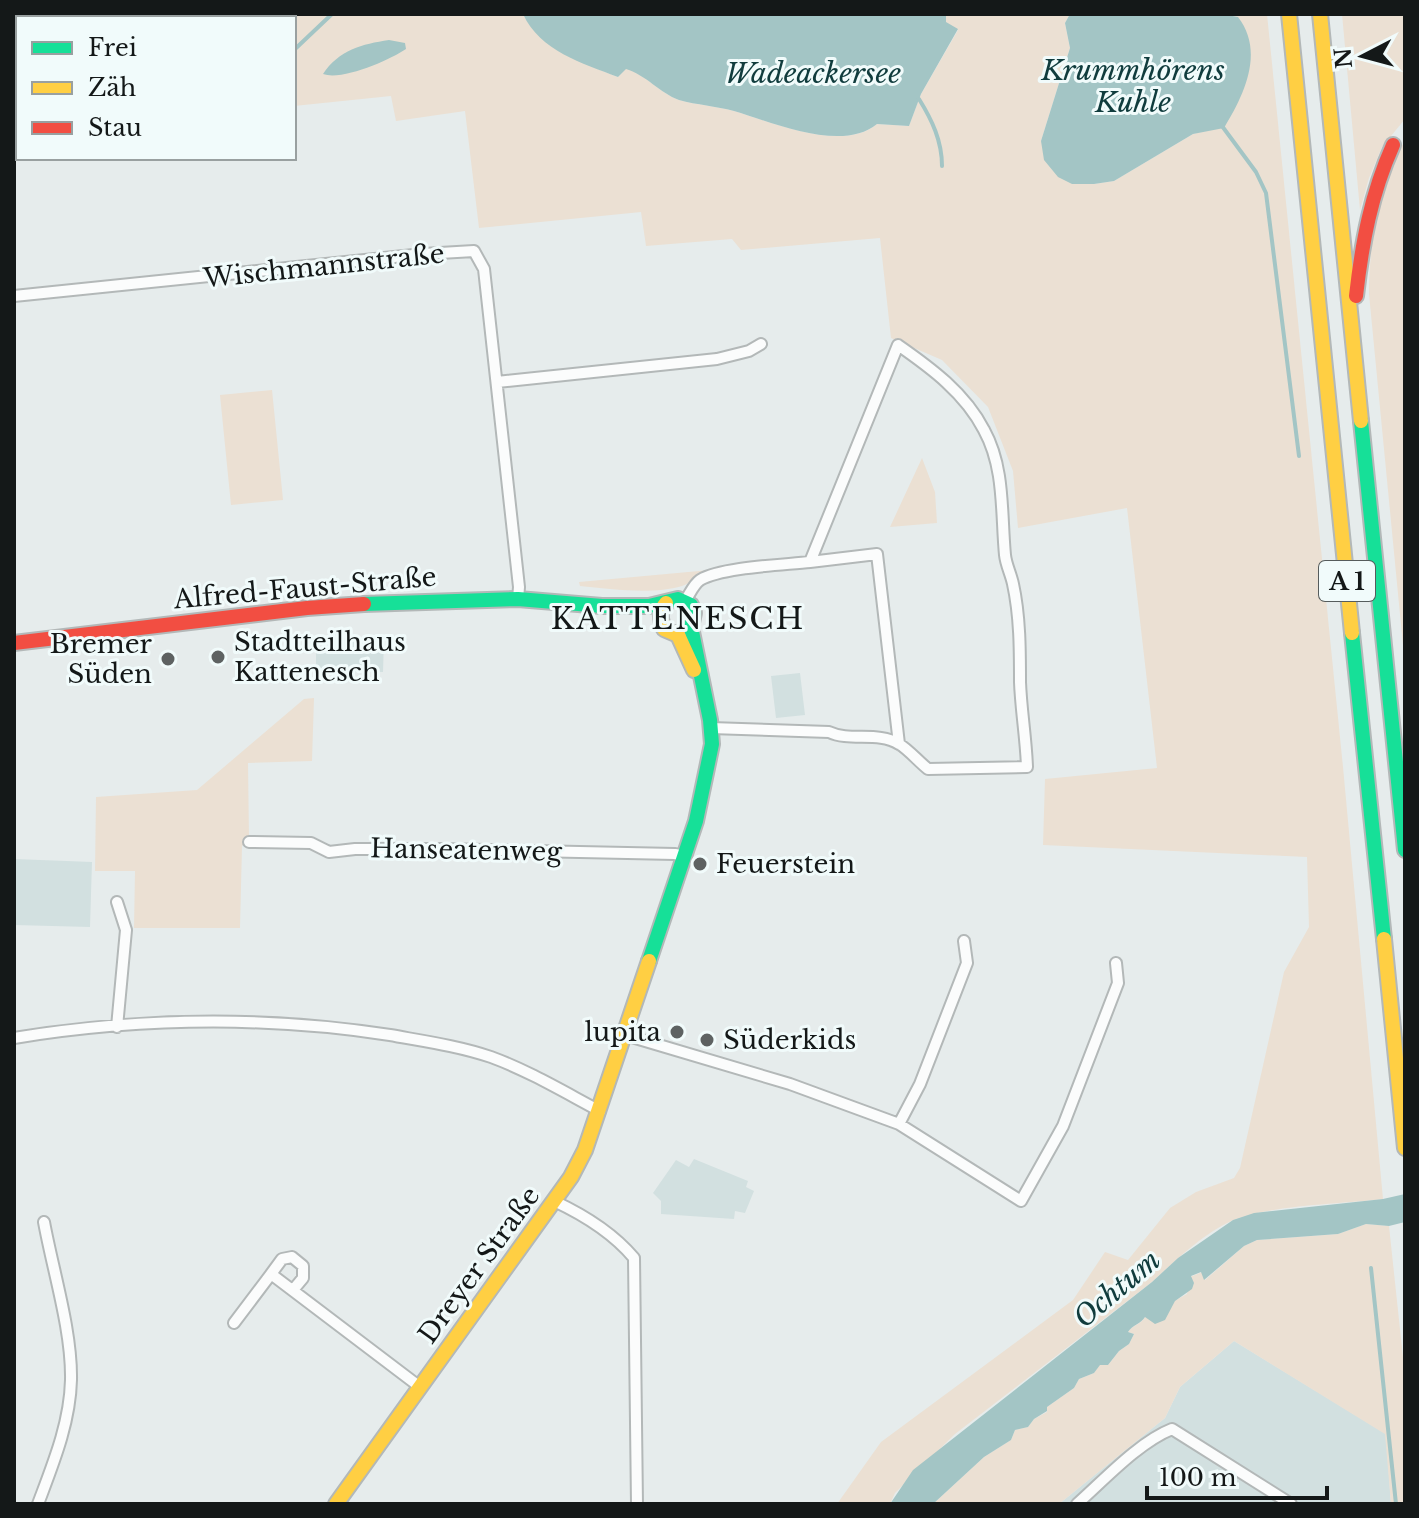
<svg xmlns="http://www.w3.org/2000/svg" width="1419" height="1518" font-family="'Libre Baskerville',serif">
	<rect width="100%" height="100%" fill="#e6ecec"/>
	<path fill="#d2e0e0" d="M 327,638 L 384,639 L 383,672 L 316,671 L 316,648 L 327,648 Z
		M 800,673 L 805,715 L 776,718 L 771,676 Z
		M 15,859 L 92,862 L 90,927 L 14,925 Z
		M 694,1159 L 748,1181 L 746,1187 L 754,1191 L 745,1213 L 735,1211 L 734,1219 L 661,1214 L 661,1201 L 653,1193 L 676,1160 L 689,1167 Z
		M 1234,1341 L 1386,1434 L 1391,1504 L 1059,1504 L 1165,1418 L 1180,1387 Z"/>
	<path fill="#ebe0d3" d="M 93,14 L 523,14 C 537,44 588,66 618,77 L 626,68 C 646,75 660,93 679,100 C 697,105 716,106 734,111 C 772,122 843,153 877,124 L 909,126 L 921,94 L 958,30 L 945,22 L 946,14 L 1070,14 L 1065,23 L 1070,48 L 1041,141 L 1072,184 L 1094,184 L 1114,181 L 1193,134 L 1224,127 L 1238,17 L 1222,14 L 1267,14 L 1343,767 L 1383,1199 C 1341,1204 1274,1205 1236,1219 C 1207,1230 1175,1261 1152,1282 L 955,1434 L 895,1493 L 890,1504 L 837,1504 L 881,1442 L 1073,1300 L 1105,1252 L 1128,1260 L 1170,1208 L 1196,1192 L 1234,1178 L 1240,1168 L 1284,972 L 1309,927 L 1307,857 L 1043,845 L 1045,779 L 1157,768 L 1127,508 L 1018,528 L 1013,471 L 988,407 L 942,360 L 891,338 L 880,238 L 741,250 L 732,239 L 646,246 L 641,212 L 479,228 L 465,111 L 396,121 L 391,96 L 294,106 L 294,18 L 56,18 Z
		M 1342,14 L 1405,14 L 1405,119 L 1382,147 L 1369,178 L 1360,210 Z
		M 1405,141 L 1405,666 L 1369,294 C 1369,247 1378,180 1405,141 Z
		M 272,390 L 283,500 L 231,505 L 220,395 Z
		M 922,458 L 935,492 L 937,523 L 890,527 Z
		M 710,570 L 710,573 C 691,576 694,582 682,586 C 652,595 610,589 580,586 L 579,582 Z
		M 314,698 L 312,761 L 248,763 L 249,838 L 242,846 L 240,928 L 134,928 L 135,871 L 95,871 L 96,797 L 197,790 L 304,699 Z
		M 1366,1224 L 1389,1226 L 1405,1376 L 1405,1504 L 1391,1504 L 1385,1434 L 1234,1341 L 1180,1387 L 1165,1418 L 1059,1504 L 933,1504 L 984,1457 L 1011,1440 L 1015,1430 L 1028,1427 L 1034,1419 L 1047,1412 L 1047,1407 L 1074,1388 L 1079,1379 L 1094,1373 L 1100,1364 L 1108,1365 L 1119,1351 L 1129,1344 L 1134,1334 L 1128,1332 C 1132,1325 1142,1324 1145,1317 L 1187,1294 L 1190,1277 L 1202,1272 L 1205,1280 L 1244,1246 L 1257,1240 L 1338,1234 Z"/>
	<path fill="#a3c5c5" d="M 523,14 L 946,14 L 946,22 L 958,29 L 921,94 L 909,126 L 877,124 C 842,153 772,122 734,111 C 716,106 697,105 679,100 C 660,93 646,75 626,69 L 618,77 C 582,63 540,51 523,14 Z
		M 1070,14 L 1222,14 L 1238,17 C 1265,52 1244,95 1224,128 L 1193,134 L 1114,181 L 1094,184 L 1072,184 L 1058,177 L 1044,160 L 1041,141 L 1070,48 L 1065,23 Z
		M 389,40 L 405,43 L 406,49 C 390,60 342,81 323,74 C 339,50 362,44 389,40 Z
		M 1405,1194 L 1405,1222 L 1389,1226 L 1366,1224 L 1338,1234 L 1257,1240 L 1244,1246 L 1204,1280 L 1201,1272 L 1191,1276 L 1194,1283 L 1192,1289 L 1175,1301 L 1165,1320 L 1155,1324 L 1145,1317 C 1141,1324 1132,1325 1128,1332 L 1134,1334 L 1129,1344 L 1119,1351 L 1108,1365 L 1100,1365 L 1094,1373 L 1079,1379 L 1074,1388 L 1047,1407 L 1047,1411 L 1034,1419 L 1028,1427 L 1015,1430 L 1011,1440 L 984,1457 L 933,1504 L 890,1504 L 913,1470 L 1152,1282 L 1178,1258 L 1233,1220 L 1254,1213 L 1383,1199 Z"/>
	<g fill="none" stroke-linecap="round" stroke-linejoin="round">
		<path stroke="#a3c5c5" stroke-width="4" d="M 294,50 L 332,14
			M 14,80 L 18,80
			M 919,99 C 932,120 942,141 942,166
			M 1222,126 L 1256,172 L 1266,193 L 1299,456
			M 1371,1268 L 1396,1504"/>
		<defs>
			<path id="street" d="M 14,17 L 42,14
				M 14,296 L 423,254 L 474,251 L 484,269 L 519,587 L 518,599
				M 497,382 L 717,359 L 749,351 L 761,344
				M 810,562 L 877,554 L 899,744
				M 685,601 C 690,594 693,585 700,580 C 722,567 783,565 810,562 L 898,345 C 931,368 965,393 984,430 C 1005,468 1001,513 1005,555 C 1006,565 1011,574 1013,584 C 1020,616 1020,650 1020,682 C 1021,710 1026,738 1027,767 L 928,769 C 919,762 908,749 899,744 C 878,731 850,742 829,732 L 711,728
				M 249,842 L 311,843 L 329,852 L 355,849 L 441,849 L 675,854 L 684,856
				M 117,1027 L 126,930 L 117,902
				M 625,1035 L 790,1084 L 899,1124 L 1021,1201 L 1063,1126 L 1118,983 L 1116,963
				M 14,1038 C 137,1018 266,1016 390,1035 C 423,1041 459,1046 491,1057 C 529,1071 564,1092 600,1111
				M 899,1124 L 920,1084 L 967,963 L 964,941
				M 554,1201 C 584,1215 613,1233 634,1258 L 637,1504
				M 271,1274 L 282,1259 L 292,1257 L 303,1266 L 303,1278 L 293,1290
				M 234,1323 L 271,1274 L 420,1387
				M 38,1504 C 53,1464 70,1423 71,1380 C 72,1331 53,1271 44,1222
				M 1077,1504 C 1104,1480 1139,1442 1172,1429 L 1291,1504"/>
			<path id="fast" d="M 1361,421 L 1405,850
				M 364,604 L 518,599 L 602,606 L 649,606 L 678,599 L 691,605 L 694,613 L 691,627 L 710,720 L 712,744 L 696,821 L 649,961
				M 1352,633 L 1384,939"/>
			<path id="slow" d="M 1289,14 L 1352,633
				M 1320,14 L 1361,421
				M 666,603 C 659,611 660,619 664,629 L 678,635 L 694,670
				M 1384,939 L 1405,1148
				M 336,1504 L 571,1177 L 585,1150 L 649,961"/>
			<path id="jam" d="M 1356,296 C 1362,243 1371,194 1393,145
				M 14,643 L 307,608 L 364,604"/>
		</defs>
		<use href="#street" stroke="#b3b8b8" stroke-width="14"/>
		<use href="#fast" stroke="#b3b8b8" stroke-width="18"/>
		<use href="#slow" stroke="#b3b8b8" stroke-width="18"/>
		<use href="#jam" stroke="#b3b8b8" stroke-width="18"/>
		<use href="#street" stroke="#fbfcfc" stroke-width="10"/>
		<use href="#fast" stroke="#16e098" stroke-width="14"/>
		<use href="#slow" stroke="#ffcf43" stroke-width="14"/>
		<use href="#jam" stroke="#f24e42" stroke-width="14"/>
	</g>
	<g fill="#5e6262" stroke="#f1fbfb" stroke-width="3">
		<circle cx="218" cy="657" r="8"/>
		<circle cx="168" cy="659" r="8"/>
		<circle cx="700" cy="864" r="8"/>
		<circle cx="677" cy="1032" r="8"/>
		<circle cx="707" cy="1040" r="8"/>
	</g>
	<g text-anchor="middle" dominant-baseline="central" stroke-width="6" stroke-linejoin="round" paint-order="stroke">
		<rect fill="#f1fbfb" stroke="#565c5c" stroke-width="2" x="1319" y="561" width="56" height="40" rx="6"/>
		<g font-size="24" font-weight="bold" fill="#141818">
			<text x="1347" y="581">A 1</text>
		</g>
		<g font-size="26" fill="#141818" stroke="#f1fbfb">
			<text transform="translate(324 266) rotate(-6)">Wischmannstraße</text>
			<text transform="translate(305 588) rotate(-5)">Alfred-Faust-Straße</text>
			<text transform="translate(466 850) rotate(1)">Hanseatenweg</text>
			<text transform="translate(479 1265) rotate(-54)">Dreyer Straße</text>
		</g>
		<g font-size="26" fill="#141818" stroke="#f1fbfb" text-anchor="start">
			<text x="234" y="642">Stadtteilhaus<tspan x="234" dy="30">Kattenesch</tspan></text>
			<text x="152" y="644" text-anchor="end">Bremer<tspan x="152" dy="30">Süden</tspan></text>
			<text x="716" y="864">Feuerstein</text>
			<text x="661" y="1032" text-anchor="end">lupita</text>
			<text x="723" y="1040">Süderkids</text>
		</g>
		<g font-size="28" font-style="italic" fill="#103c3d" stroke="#f1fbfb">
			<text x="1133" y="70">Krummhörens<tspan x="1133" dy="32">Kuhle</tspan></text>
			<text x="813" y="73">Wadeackersee</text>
			<text transform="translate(1117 1289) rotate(-40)">Ochtum</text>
		</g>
		<g font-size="30" letter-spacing="2" fill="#141818" stroke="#f1fbfb">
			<text x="678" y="618">KATTENESCH</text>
		</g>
	</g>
	<rect width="1419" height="1518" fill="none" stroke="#141818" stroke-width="32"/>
	<rect x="16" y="16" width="280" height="144" fill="#f1fbfb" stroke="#99a0a0" stroke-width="2"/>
	<rect x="32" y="42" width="40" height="12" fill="#16e098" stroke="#99a0a0" stroke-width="2"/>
	<text x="88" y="56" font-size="24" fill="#141818">Frei</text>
	<rect x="32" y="82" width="40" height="12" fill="#ffcf43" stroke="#99a0a0" stroke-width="2"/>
	<text x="88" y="96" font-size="24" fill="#141818">Zäh</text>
	<rect x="32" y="122" width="40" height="12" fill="#f24e42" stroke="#99a0a0" stroke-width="2"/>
	<text x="88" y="136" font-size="24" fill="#141818">Stau</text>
	<g transform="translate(1363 56) rotate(264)" stroke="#f1fbfb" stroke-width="6" paint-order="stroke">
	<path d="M0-6L14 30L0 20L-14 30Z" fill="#141818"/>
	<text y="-12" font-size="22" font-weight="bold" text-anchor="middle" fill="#141818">N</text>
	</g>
	<path d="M1147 1486v12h180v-12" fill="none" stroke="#141818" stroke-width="4"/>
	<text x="1159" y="1486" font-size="24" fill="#141818" stroke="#f1fbfb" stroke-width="6" paint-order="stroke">100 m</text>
</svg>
